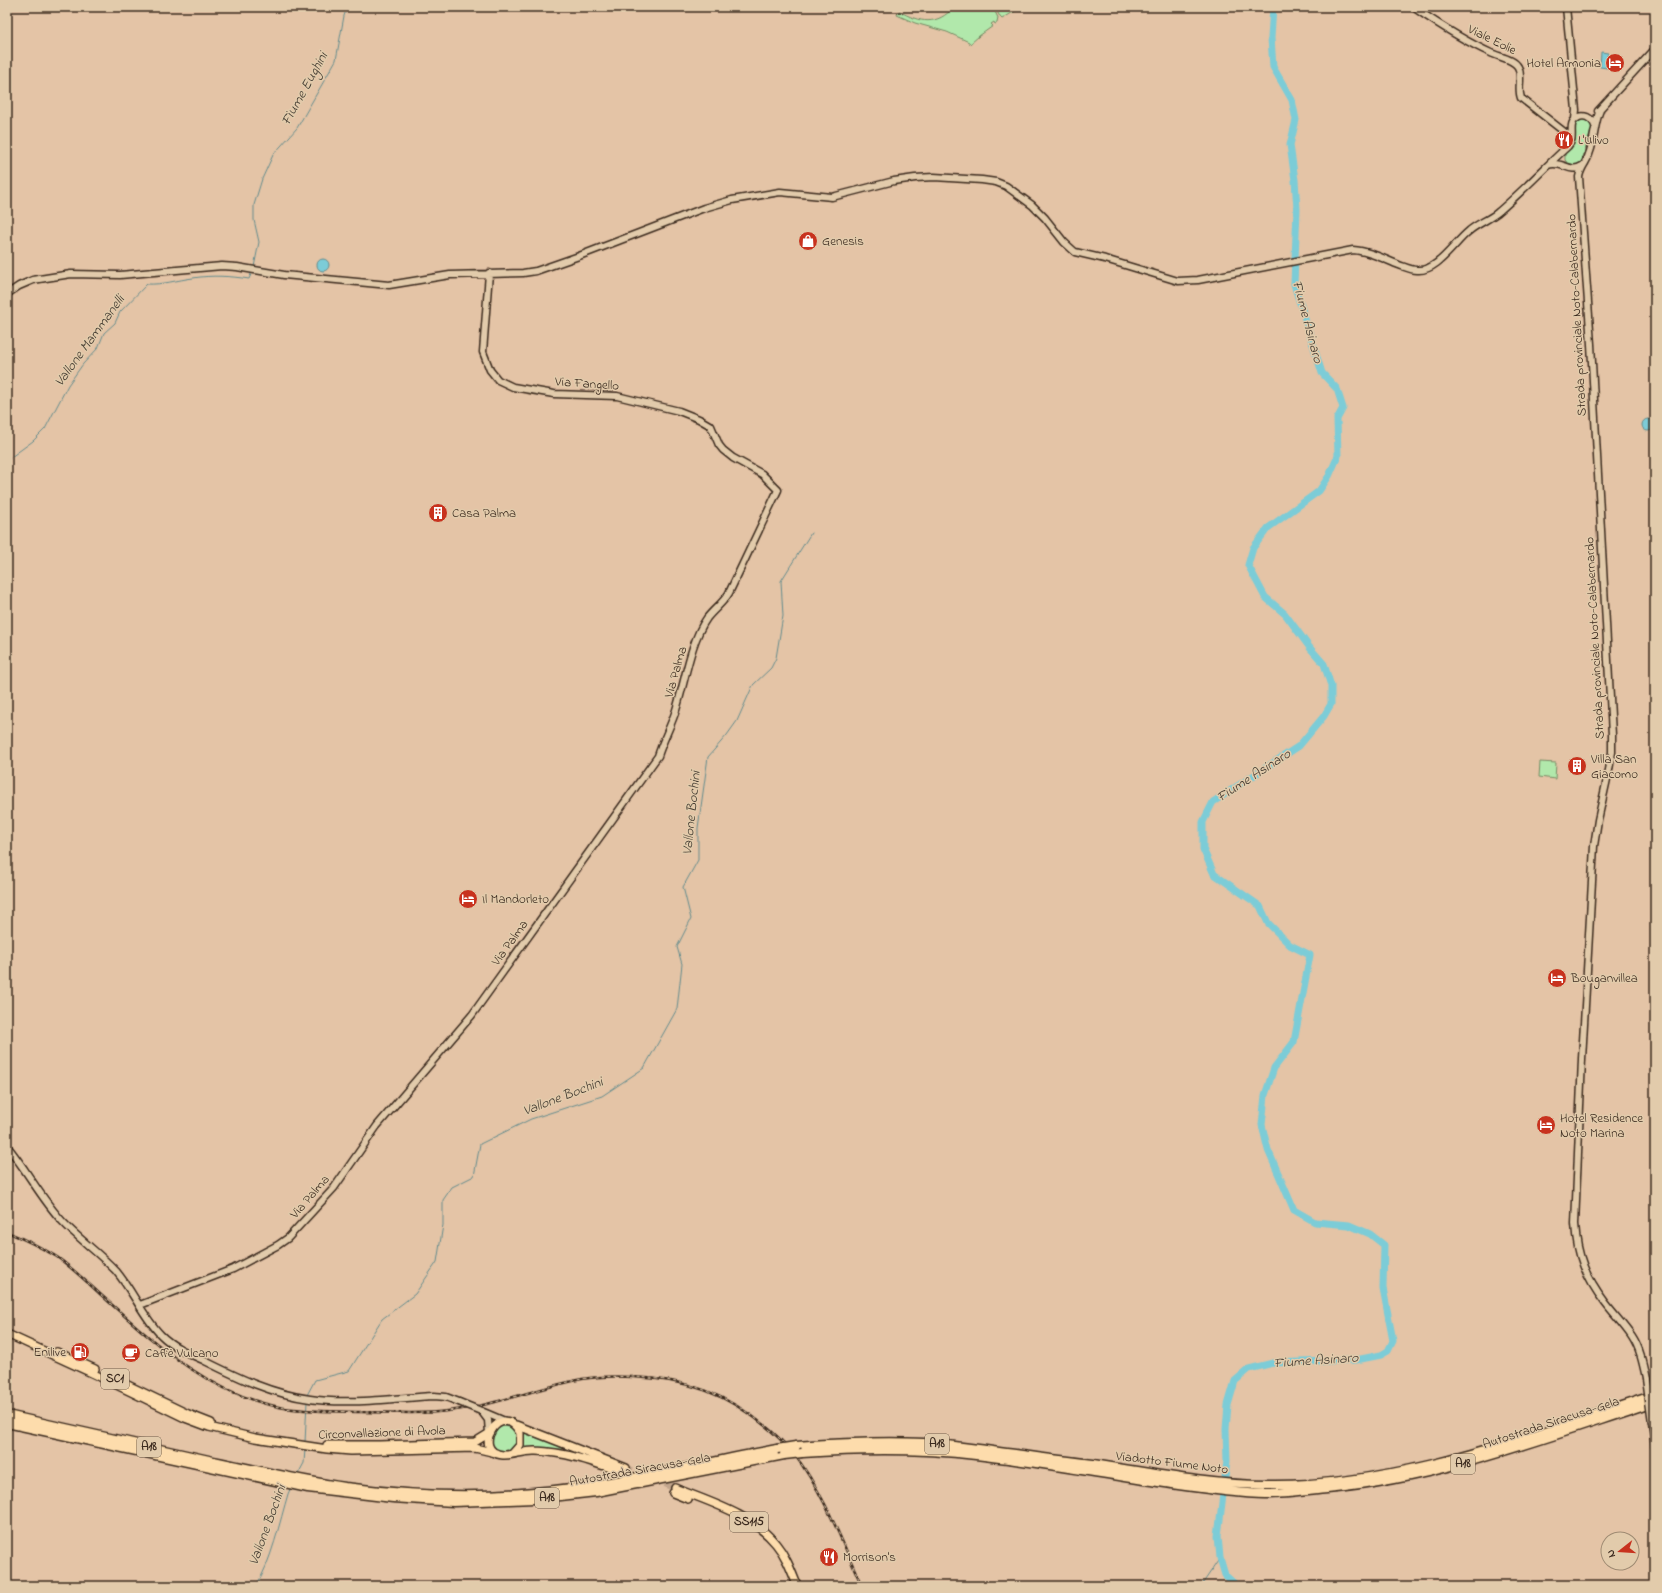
<svg xmlns="http://www.w3.org/2000/svg" width="1662" height="1593" font-family="'Indie Flower',sans-serif">
	<rect width="100%" height="100%" fill="#e4c4a6"/>
	<filter id="ink" filterUnits="userSpaceOnUse"><feTurbulence type="fractalNoise" baseFrequency=".025" numOctaves="2"/><feDisplacementMap in="SourceGraphic" scale="8" xChannelSelector="R" yChannelSelector="G"/><feConvolveMatrix kernelMatrix="1 2 1 2 8 2 1 2 1" color-interpolation-filters="sRGB"/></filter>
	<g filter="url(#ink)">
		<path fill="#b1e8ab" stroke="#768964" d="M 954,7 L 993,7 L 998,18 L 997,23 L 995,24 L 994,22 L 991,24 L 993,26 L 979,36 L 970,44 L 969,42 L 947,32 L 915,23 L 897,15 L 899,11 C 920,23 937,26 954,7 Z
			M 995,7 L 1019,7 L 1020,8 L 1002,19 L 1000,17 Z
			M 1584,119 L 1591,123 L 1592,127 L 1582,160 L 1577,166 L 1569,165 L 1565,160 L 1565,154 L 1572,147 L 1575,141 L 1575,125 L 1579,120 Z
			M 1540,762 L 1556,763 L 1555,779 L 1539,777 Z
			M491 1439a13 13 0 1 1 26 0a13 13 0 1 1-26 0Z
			M 522,1431 L 562,1447 L 563,1449 L 521,1449 L 523,1440 Z"/>
		<path fill="#7cccd7" stroke="#628b8d" d="M 1601,52 L 1608,53 L 1607,68 L 1600,67 Z
			M317 265a6 6 0 1 1 12 0a6 6 0 1 1-12 0Z
			M1642 425a6 6 0 1 1 12 0a6 6 0 1 1-12 0Z"/>
		<g fill="none" stroke-linecap="round" stroke-linejoin="round">
			<path stroke="#628b8d" stroke-width="1" d="M 254,267 L 259,242 L 254,220 L 254,205 L 262,179 L 273,155 L 297,128 L 336,60 L 344,16 L 347,7
				M 7,460 L 33,441 L 45,429 L 68,385 L 83,364 L 98,348 L 104,333 L 115,323 L 120,312 L 147,284 C 162,285 177,280 193,278 C 212,275 230,276 249,279 L 252,272
				M 307,1395 L 315,1380 L 349,1371 L 382,1319 L 415,1294 L 437,1262 L 443,1225 L 443,1200 L 452,1187 L 474,1176 L 480,1144 L 531,1119 L 602,1096 L 644,1068 L 677,1009 L 682,964 L 677,947 L 691,919 L 683,887 L 698,860 L 698,828 L 708,757 L 727,735 L 737,721 L 753,685 L 771,668 L 776,658 L 783,616 L 781,581 L 811,533
				M 305,1443 L 307,1401
				M 297,1476 L 304,1463 L 305,1449
				M 256,1586 C 271,1563 280,1521 288,1494 L 291,1487
				M 1201,1586 L 1220,1558"/>
			<path stroke="#7cccd7" stroke-width="7" d="M 1237,1586 L 1225,1575 L 1220,1558 L 1218,1536 L 1227,1461 L 1226,1429 L 1228,1405 L 1235,1381 L 1249,1369 L 1273,1363 L 1356,1360 L 1381,1355 L 1388,1351 L 1393,1341 L 1383,1288 L 1384,1245 L 1370,1234 L 1349,1225 L 1315,1222 L 1294,1210 L 1268,1150 L 1262,1125 L 1265,1095 L 1274,1068 L 1294,1042 L 1310,955 L 1290,945 L 1268,923 L 1260,906 L 1214,874 L 1203,849 L 1203,822 L 1213,802 L 1299,746 L 1324,716 L 1331,704 L 1331,686 L 1324,664 L 1310,648 L 1285,614 L 1265,597 L 1248,565 L 1253,548 L 1268,528 L 1319,491 L 1329,476 L 1338,456 L 1337,419 L 1343,408 L 1337,389 L 1322,373 L 1294,284 L 1297,209 L 1295,180 L 1290,145 L 1296,120 L 1292,100 L 1273,67 L 1271,38 L 1273,7"/>
			<path stroke="#c2a58b" stroke-width="7" stroke-dasharray="7 3.5" stroke-linecap="butt" d="M 626,1468 L 645,1476
				M 655,1480 L 675,1488"/>
			<defs>
				<path id="secondary" d="M 1413,7 C 1438,24 1464,41 1491,53 C 1499,57 1514,59 1518,67 C 1523,76 1517,88 1521,98 L 1567,134 L 1571,139
					M 1566,7 L 1576,110 L 1575,119
					M 1600,110 C 1593,126 1595,147 1585,163 C 1582,168 1580,171 1579,177 L 1591,344 L 1612,735 L 1612,752 L 1609,770 L 1598,820 L 1594,846 L 1582,1059 L 1575,1224 C 1577,1256 1586,1278 1605,1303 C 1614,1315 1624,1325 1632,1337 C 1640,1349 1643,1364 1646,1378
					M 1598,111 L 1655,49
					M 1548,165 C 1562,160 1570,174 1582,166
					M 7,294 L 19,286 L 33,280 L 71,274 L 120,275 L 222,266 L 237,267 L 284,275 L 389,285 L 450,275 L 523,273 L 536,271 L 579,256 L 704,208 L 732,200 L 780,192 L 832,197 L 894,181 L 915,178 L 934,177 L 982,180 L 996,182 L 1006,186 L 1032,205 L 1045,218 L 1064,242 L 1075,252 L 1105,259 L 1178,281 L 1198,280 L 1353,250 C 1369,251 1384,259 1399,265 C 1405,267 1411,270 1417,270 C 1437,272 1454,243 1469,231 C 1477,224 1488,220 1497,213 C 1522,192 1544,168 1568,146 C 1577,137 1565,123 1579,117 C 1582,116 1584,116 1587,117 C 1591,119 1594,122 1595,126
					M 7,1146 C 27,1170 41,1199 63,1222 C 79,1239 99,1253 116,1271 C 133,1291 143,1317 161,1335 C 173,1347 190,1354 205,1361 C 239,1378 272,1394 310,1399 C 347,1405 396,1398 434,1396 L 446,1397 L 459,1402
					M 140,1305 L 233,1269 L 278,1245 L 288,1238 L 334,1188 L 377,1126 L 472,1015 L 658,756 C 663,740 671,726 676,710 C 685,682 690,642 707,618 C 714,609 723,603 729,593 L 778,490 L 762,474 L 733,458 L 723,450 L 719,445 L 711,426 L 699,419 L 679,411 L 617,396 L 554,394 L 513,387 L 498,380 L 490,370 L 483,352 L 489,273
					M 481,1411 L 507,1422
					M 482,1412 L 488,1420 L 489,1433
					M 1652,1422 L 1655,1448"/>
				<path id="primary" d="M 7,1334 L 94,1374 L 185,1418 L 209,1427 L 255,1438 L 327,1449 L 351,1451 L 475,1448 L 496,1453
					M 57,1352 L 95,1369
					M 113,1378 L 188,1414 L 211,1423
					M 516,1425 L 626,1468
					M 327,1445 L 380,1445 L 475,1442 L 488,1434
					M 512,1454 L 520,1445 L 520,1433 C 502,1398 469,1452 503,1455 C 512,1456 524,1450 536,1451 C 567,1452 596,1463 625,1473
					M 675,1488 C 709,1502 752,1514 776,1544 C 786,1556 791,1570 797,1585
					M 673,1493 L 688,1499"/>
				<path id="highway" d="M 7,1415 C 68,1429 130,1442 191,1456 C 242,1467 293,1479 345,1487 C 407,1495 472,1498 534,1492 C 616,1485 696,1464 777,1449
					M 7,1423 L 308,1488 L 393,1498 L 453,1502 L 534,1499 L 596,1492 L 784,1455
					M 796,1446 C 839,1443 881,1441 924,1443 C 954,1445 985,1450 1015,1454 C 1041,1458 1067,1461 1093,1464 C 1151,1473 1210,1485 1268,1485 C 1403,1487 1529,1435 1655,1395
					M 802,1453 C 861,1449 917,1448 976,1455 C 1037,1462 1097,1473 1158,1482 C 1193,1487 1230,1493 1266,1494 C 1286,1494 1307,1491 1327,1489 C 1441,1478 1547,1437 1655,1402"/>
			</defs>
			<use href="#secondary" stroke="#3b2a1e" stroke-width="9"/>
			<use href="#primary" stroke="#3b2a1e" stroke-width="10"/>
			<use href="#highway" stroke="#3b2a1e" stroke-width="11"/>
			<use href="#secondary" stroke="#e2cbab" stroke-width="6"/>
			<use href="#primary" stroke="#fddcac" stroke-width="7"/>
			<use href="#highway" stroke="#fddcac" stroke-width="8"/>
			<defs>
				<path id="rail" d="M 7,1232 C 24,1239 41,1247 57,1257 C 72,1268 86,1281 100,1294 C 154,1342 205,1392 279,1407 C 306,1412 334,1411 361,1412 C 390,1412 420,1415 448,1411 C 494,1406 537,1388 582,1379 C 599,1376 616,1376 633,1377 C 688,1379 727,1394 769,1429 C 778,1437 787,1445 794,1454 C 824,1493 842,1542 862,1586"/>
			</defs>
			<use href="#rail" stroke="#3b2a1e" stroke-width="2.5"/>
			<use href="#rail" stroke="#e2cbab" stroke-width="1" stroke-dasharray="3" stroke-linecap="butt"/>
			<defs>
				<path id="secondary-bridge" d="M 1646,1378 L 1652,1422
					M 459,1402 L 481,1411"/>
				<path id="highway-bridge" d="M 777,1449 L 796,1446
					M 784,1455 L 802,1453"/>
			</defs>
			<use href="#secondary-bridge" stroke="#3b2a1e" stroke-width="9" stroke-linecap="butt"/>
			<use href="#highway-bridge" stroke="#3b2a1e" stroke-width="11" stroke-linecap="butt"/>
			<use href="#secondary-bridge" stroke="#e2cbab" stroke-width="6"/>
			<use href="#highway-bridge" stroke="#fddcac" stroke-width="8"/>
		</g>
	</g>
	<defs>
		<symbol id="hotel-disc" viewBox="-11 -11 22 22"><circle r="9.5" fill="#c8321e" stroke="#e2cbab"/><path d="M-6-4.5h1.5V1H6V5H4.5V3h-9V5H-6ZM-4 0a1.8 1.8 0 1 1 3.6 0ZM.5 0V-2.5h3Q6-2.5 6 0Z" fill="#fff"/></symbol>
		<symbol id="restaurant-disc" viewBox="-11 -11 22 22"><circle r="9.5" fill="#c8321e" stroke="#e2cbab"/><path d="M-5-6h1v4h1v-4h1v4h1v-4h1v5L-1.5 .5V6h-2V.5L-5-1ZM5-6V6H3V1.5H1.5Q1.5-4 5-6Z" fill="#fff"/></symbol>
		<symbol id="shop-disc" viewBox="-11 -11 22 22"><circle r="9.5" fill="#c8321e" stroke="#e2cbab"/><path d="M-5-2.5h2.3a2.7 3.5 0 0 1 5.4 0H5L5.5 6h-11ZM-1.5-2.5h3a1.5 2.3 0 0 0-3 0Z" fill="#fff"/></symbol>
		<symbol id="building-disc" viewBox="-11 -11 22 22"><circle r="9.5" fill="#c8321e" stroke="#e2cbab"/><path d="M-4-6H4V6H1V3H-1V6H-4ZM-2.5-4.3h1.7v1.8h-1.7ZM.8-4.3h1.7v1.8H.8ZM-2.5-1h1.7V.8h-1.7ZM.8-1h1.7V.8H.8Z" fill="#fff"/></symbol>
		<symbol id="fuel-disc" viewBox="-11 -11 22 22"><circle r="9.5" fill="#c8321e" stroke="#e2cbab"/><path d="M-5.5-6h7V0h2V4h1.3V-2.5L3-4.5l.8-.8L6-3V5H2.5V1h-1V6h-7ZM-4.2-4.7v3.2H.2V-4.7Z" fill="#fff"/></symbol>
		<symbol id="cafe-disc" viewBox="-11 -11 22 22"><circle r="9.5" fill="#c8321e" stroke="#e2cbab"/><path d="M-5.5-4.5H6V0H3Q3 3.5 0 3.5H-2.5Q-5.5 3.5-5.5 0ZM3-3.2v2h1.7v-2ZM-6 4.5H4V6H-6Z" fill="#fff"/></symbol>
	</defs>
	<g fill-rule="evenodd">
		<use href="#hotel-disc" x="1604" y="52" width="22" height="22"/>
		<use href="#restaurant-disc" x="1553" y="129" width="22" height="22"/>
		<use href="#shop-disc" x="797" y="230" width="22" height="22"/>
		<use href="#building-disc" x="427" y="502" width="22" height="22"/>
		<use href="#building-disc" x="1566" y="755" width="22" height="22"/>
		<use href="#hotel-disc" x="457" y="888" width="22" height="22"/>
		<use href="#hotel-disc" x="1546" y="967" width="22" height="22"/>
		<use href="#hotel-disc" x="1535" y="1114" width="22" height="22"/>
		<use href="#fuel-disc" x="69" y="1341" width="22" height="22"/>
		<use href="#cafe-disc" x="120" y="1342" width="22" height="22"/>
		<use href="#restaurant-disc" x="818" y="1546" width="22" height="22"/>
	</g>
	<g text-anchor="middle" dominant-baseline="central" stroke-width="3" stroke-linejoin="round" paint-order="stroke">
		<g fill="#e2cbab" stroke="#6d5a48" stroke-width="1">
			<rect x="101" y="1369" width="28" height="20" rx="3"/>
			<rect x="925" y="1434" width="24" height="20" rx="3"/>
			<rect x="137" y="1437" width="24" height="20" rx="3"/>
			<rect x="1451" y="1454" width="24" height="20" rx="3"/>
			<rect x="535" y="1488" width="24" height="20" rx="3"/>
			<rect x="730" y="1512" width="38" height="20" rx="3"/>
		</g>
		<g font-size="12" font-weight="bold" fill="#3b2a1e">
			<text x="115" y="1379">SC1</text>
			<text x="937" y="1444">A18</text>
			<text x="149" y="1447">A18</text>
			<text x="1463" y="1464">A18</text>
			<text x="547" y="1498">A18</text>
			<text x="749" y="1522">SS115</text>
		</g>
		<g font-size="13" fill="#3b2a1e" stroke="#e2cbab">
			<text transform="translate(1492 40) rotate(26)">Viale Eolie</text>
			<text transform="translate(1577 315) rotate(-93)">Strada provinciale Noto-Calabernardo</text>
			<text transform="translate(587 384) rotate(4)">Via Fangello</text>
			<text transform="translate(1595 638) rotate(-93)">Strada provinciale Noto-Calabernardo</text>
			<text transform="translate(676 672) rotate(-74)">Via Palma</text>
			<text transform="translate(510 943) rotate(-54)">Via Palma</text>
			<text transform="translate(310 1197) rotate(-49)">Via Palma</text>
			<text transform="translate(1551 1423) rotate(-18)">Autostrada Siracusa-Gela</text>
			<text transform="translate(382 1433) rotate(-2)">Circonvallazione di Avola</text>
			<text transform="translate(1172 1463) rotate(7)">Viadotto Fiume Noto</text>
			<text transform="translate(640 1470) rotate(-10)">Autostrada Siracusa-Gela</text>
		</g>
		<g font-size="13" fill="#3b2a1e" stroke="#e2cbab" text-anchor="start">
			<text x="1601" y="63" text-anchor="end">Hotel Armonia</text>
			<text x="1578" y="140">L'Ulivo</text>
			<text x="822" y="241">Genesis</text>
			<text x="452" y="513">Casa Palma</text>
			<text x="1591" y="759">Villa San<tspan x="1591" dy="15">Giacomo</tspan></text>
			<text x="482" y="899">Il Mandorleto</text>
			<text x="1571" y="978">Bouganvillea</text>
			<text x="1560" y="1118">Hotel Residence<tspan x="1560" dy="15">Noto Marina</tspan></text>
			<text x="66" y="1352" text-anchor="end">Enilive</text>
			<text x="145" y="1353">Caffè Vulcano</text>
			<text x="843" y="1557">Morrison's</text>
		</g>
		<g font-size="14" font-style="italic" fill="#423a30" stroke="#e2cbab">
			<text transform="translate(305 89) rotate(-61)">Fiume Eughini</text>
			<text transform="translate(1307 322) rotate(75)">Fiume Asinaro</text>
			<text transform="translate(90 341) rotate(-54)">Vallone Mammanelli</text>
			<text transform="translate(1254 776) rotate(-33)">Fiume Asinaro</text>
			<text transform="translate(692 813) rotate(-84)">Vallone Bochini</text>
			<text transform="translate(563 1097) rotate(-21)">Vallone Bochini</text>
			<text transform="translate(1316 1361) rotate(-4)">Fiume Asinaro</text>
			<text transform="translate(268 1525) rotate(-70)">Vallone Bochini</text>
		</g>
	</g>
	<rect width="1662" height="1593" fill="none" stroke="#e2cbab" stroke-width="24"/>
	<rect x="12" y="12" width="1638" height="1569" fill="none" stroke="#3b2a1e" stroke-width="1.5" filter="url(#ink)"/>
	<g transform="translate(1620 1551) rotate(253)"><circle r="19" fill="#e2cbab" stroke="#9f8b73"/>
	<path d="M0-3L7 15L0 10L-7 15Z" fill="#c8321e"/>
	<text y="-6" font-size="11" font-weight="bold" text-anchor="middle" fill="#3b2a1e">N</text>
	</g>
</svg>
